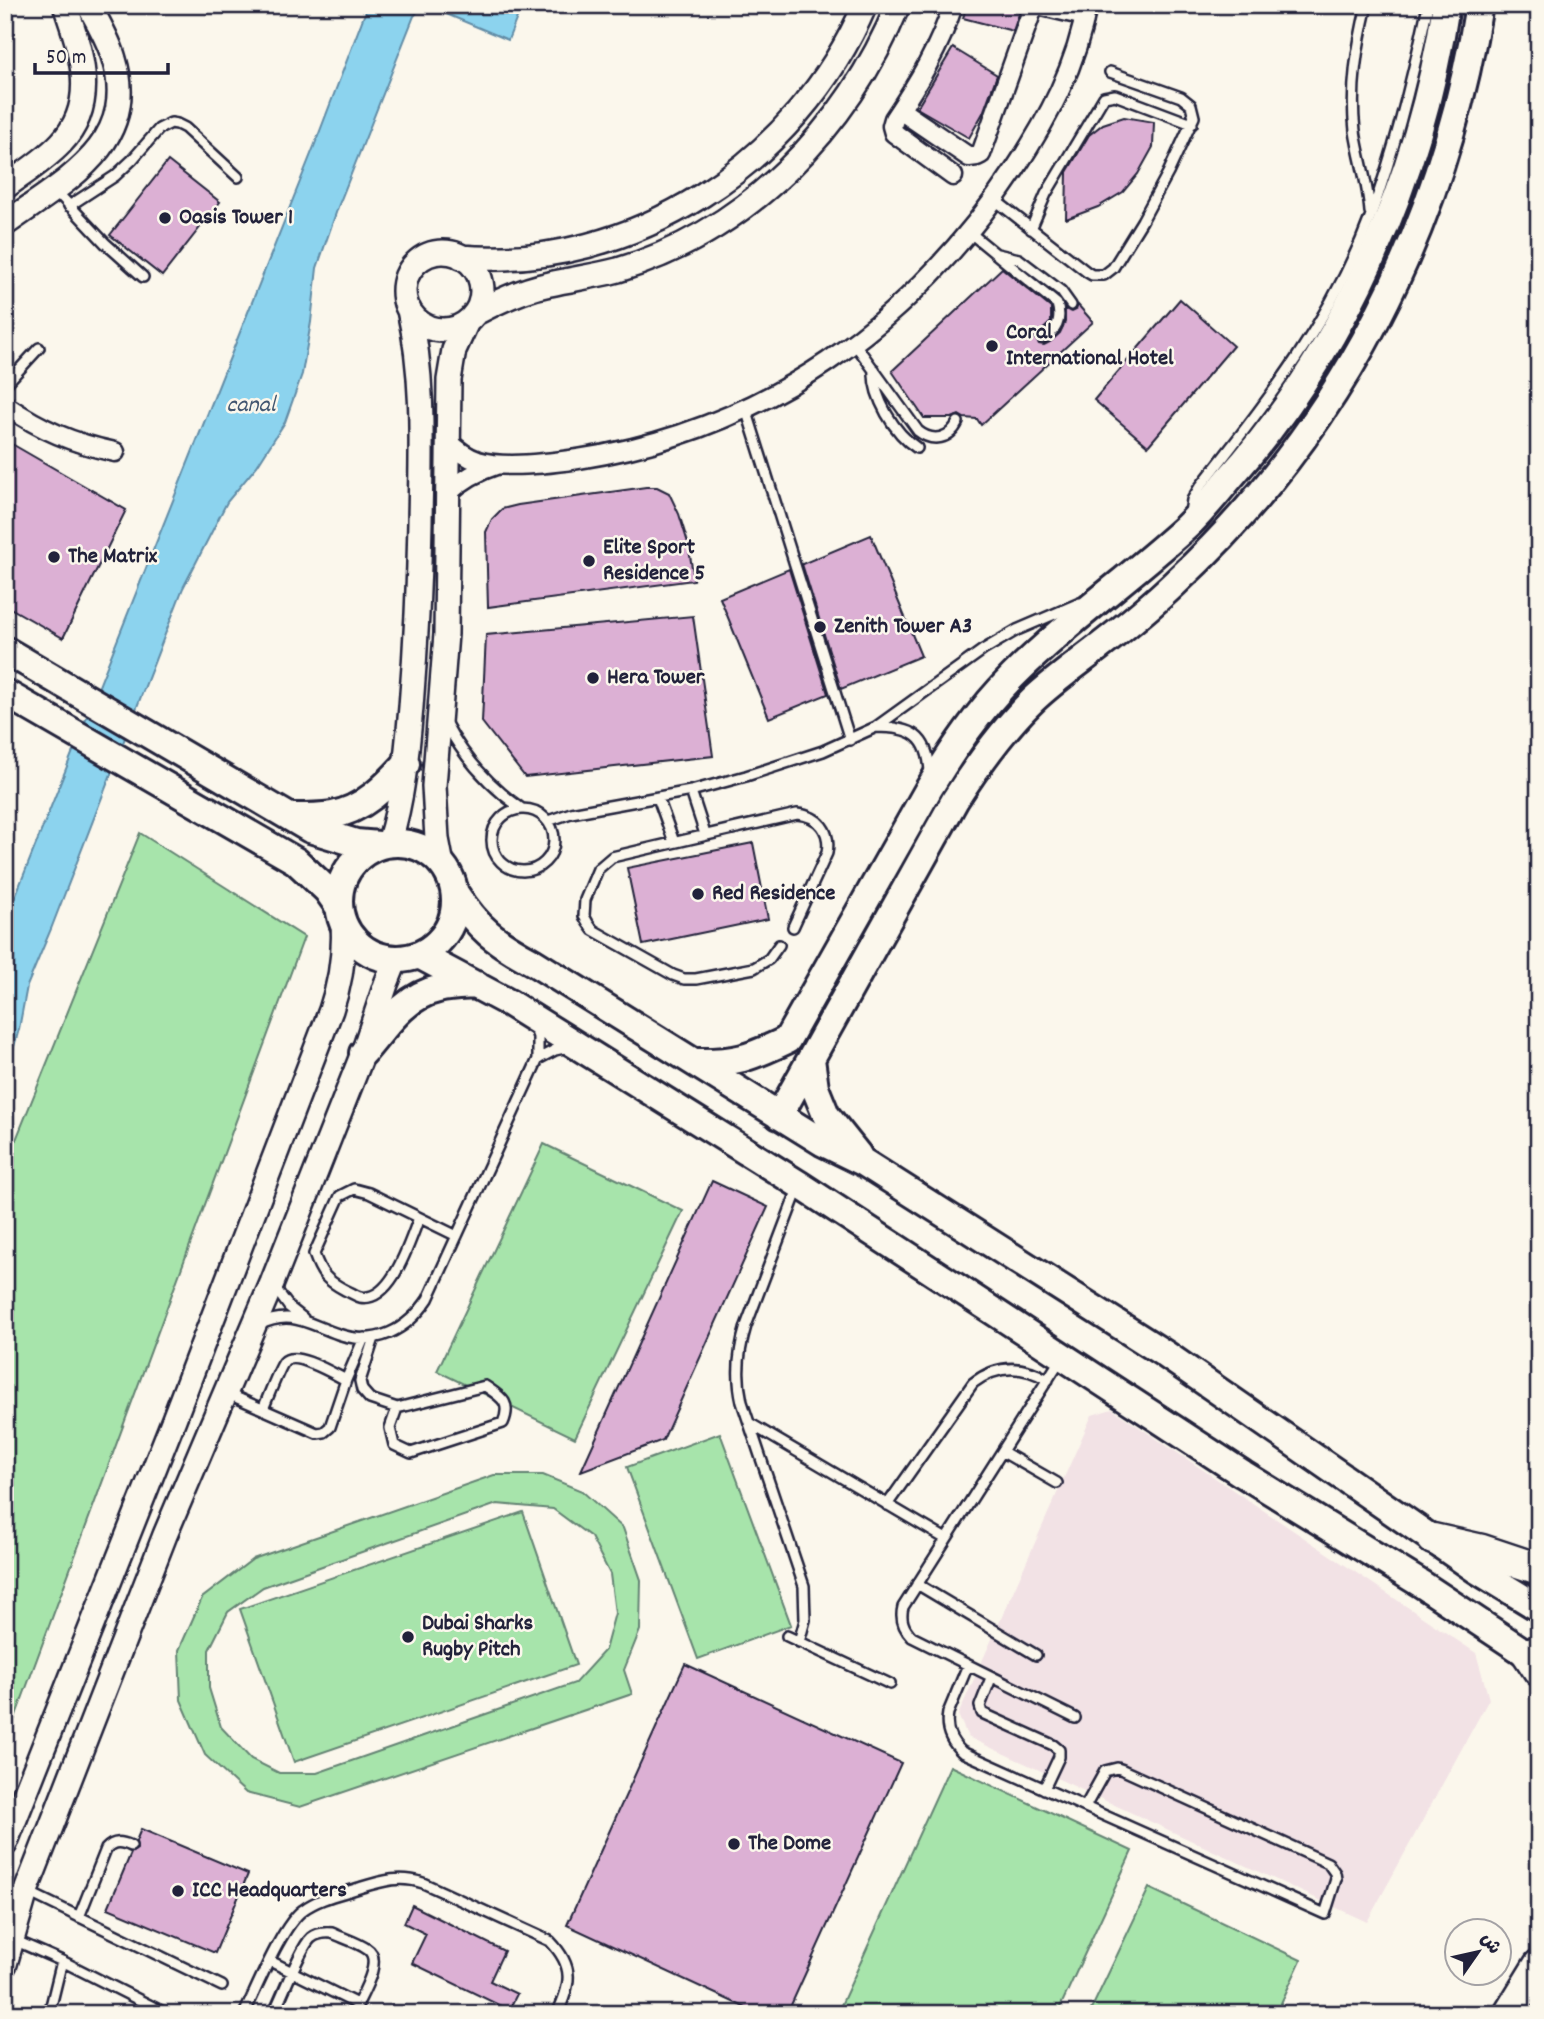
<svg xmlns="http://www.w3.org/2000/svg" width="1544" height="2019" font-family="Dekko,'Playpen Sans Arabic',sans-serif">
	<rect width="100%" height="100%" fill="#fbf7ec"/>
	<filter id="ink" filterUnits="userSpaceOnUse"><feTurbulence type="fractalNoise" baseFrequency=".0143" numOctaves="2"/><feDisplacementMap in="SourceGraphic" scale="14" xChannelSelector="R" yChannelSelector="G"/><feConvolveMatrix kernelMatrix="1 2 1 2 8 2 1 2 1" color-interpolation-filters="sRGB"/></filter>
	<g filter="url(#ink)">
		<path fill="#f2e2e5" d="M 1112,1409 L 1476,1653 L 1489,1699 L 1367,1922 L 968,1737 L 958,1715 L 1092,1415 Z"/>
		<path fill="#a7e4ab" stroke="#648373" stroke-width="2" fill-rule="evenodd" d="M 140,833 L 304,937 L 5,1745 L 5,1167 Z
			M 544,1144 L 683,1211 L 575,1438 L 437,1371 Z
			M 720,1433 L 791,1625 L 698,1659 L 627,1467 Z
			M 494,1475 L 543,1475 L 582,1491 L 623,1528 L 641,1580 L 640,1630 L 624,1670 L 632,1694 L 300,1807 L 246,1793 L 205,1755 L 181,1700 L 179,1650 L 202,1598 L 253,1559 ZM 497,1504 L 553,1509 L 591,1537 L 610,1574 L 615,1613 L 605,1650 L 575,1683 L 317,1773 L 279,1773 L 251,1759 L 221,1727 L 209,1688 L 209,1650 L 228,1612 L 263,1587 Z
			M 523,1512 L 576,1665 L 294,1762 L 240,1609 Z
			M 950,1766 L 1132,1851 L 1057,2014 L 837,2014 Z
			M 1149,1888 L 1301,1960 L 1276,2014 L 1089,2014 Z"/>
		<path fill="#8cd3ee" stroke="#628ca6" stroke-width="2" d="M 368,5 L 423,5 L 414,16 L 338,207 L 317,268 L 311,322 L 302,374 L 285,422 L 257,466 L 227,502 L 183,588 L 51,929 L 27,986 L 19,1029 L 5,1078 L 5,922 L 315,144 Z
			M 425,5 L 522,5 L 508,40 Z"/>
		<path fill="#dcb0d4" stroke="#22223b" stroke-width="2" d="M 967,5 L 1022,5 L 1013,31 L 963,18 Z
			M 953,48 L 997,75 L 983,113 L 969,138 L 917,108 Z
			M 1124,117 L 1154,122 L 1153,147 L 1138,174 L 1123,192 L 1098,207 L 1066,219 L 1067,172 L 1089,135 L 1103,124 Z
			M 168,161 L 220,202 L 162,276 L 110,235 Z
			M 1002,268 L 1051,308 L 1051,322 L 1035,337 L 1039,344 L 1044,345 L 1050,342 L 1060,333 L 1065,322 L 1065,309 L 1072,312 L 1076,310 L 1078,305 L 1093,322 L 981,425 L 977,419 L 964,418 L 959,415 L 952,418 L 924,418 L 892,371 Z
			M 1180,299 L 1233,346 L 1148,446 L 1094,400 Z
			M 5,440 L 126,510 L 63,638 L 5,605 Z
			M 646,487 L 657,487 L 669,493 L 679,514 L 688,543 L 694,580 L 488,607 L 486,532 L 492,519 L 502,509 L 518,505 Z
			M 871,535 L 921,656 L 841,689 L 802,564 Z
			M 789,569 L 828,694 L 769,718 L 720,598 Z
			M 693,616 L 713,756 L 525,777 L 482,722 L 486,635 Z
			M 753,843 L 768,919 L 643,945 L 627,868 Z
			M 712,1181 L 768,1207 L 663,1440 L 581,1471 Z
			M 685,1664 L 901,1763 L 787,2014 L 759,2014 L 567,1925 Z
			M 141,1829 L 248,1874 L 215,1953 L 108,1908 L 131,1853 L 137,1849 L 136,1841 Z
			M 412,1905 L 504,1951 L 490,1981 L 517,1994 L 509,2010 L 412,1963 L 426,1934 L 404,1923 Z"/>
		<g fill="none" stroke-linecap="round" stroke-linejoin="round">
			<defs>
				<path id="service" d="M 1367,5 C 1357,47 1350,88 1355,131 C 1359,158 1368,184 1370,212
					M 55,190 L 105,243 L 143,277
					M 995,200 L 1087,272 L 1092,275 L 1104,275 L 1113,268 L 1142,221 L 1168,173 L 1194,117 L 1191,105 L 1181,97 L 1110,72
					M 69,206 L 115,176 L 132,160 L 159,129 L 171,123 L 177,124 L 185,128 L 238,177
					M 1031,229 L 1046,194 L 1104,97 L 1115,95 L 1192,124
					M 968,231 L 1057,304 C 1062,320 1057,332 1042,338
					M 997,254 L 1019,259 L 1061,291 L 1071,305
					M 855,344 L 918,431 C 933,443 950,439 958,422
					M 874,369 C 872,397 895,434 917,448
					M 5,385 L 39,348
					M 746,409 L 850,740
					M 1190,513 L 1192,500 L 1199,488 C 1266,404 1333,318 1371,215 C 1396,147 1413,76 1428,5
					M 445,722 C 464,758 489,786 522,809
					M 876,727 C 911,727 928,735 930,772
					M 691,791 L 705,834
					M 658,798 L 674,842
					M492 840a31 31 0 1 1 62 0a31 31 0 1 1-62 0Z
					M 548,821 L 571,813 L 691,791 L 746,776 L 823,751 L 876,727 L 983,650 L 1017,630 L 1080,603
					M 779,945 L 769,959 L 754,968 L 696,979 L 684,979 L 673,975 L 593,930 L 588,923 L 584,916 L 585,900 L 598,869 L 612,857 L 797,814 C 819,816 831,831 827,853 L 793,927
					M 538,1059 L 555,1050 L 569,1047
					M 419,1218 C 410,1240 392,1303 360,1297 C 356,1296 350,1292 345,1290 C 326,1280 321,1274 314,1254 L 340,1196 L 354,1189 L 369,1193 L 457,1236
					M 273,1285 L 289,1307 L 303,1318
					M 259,1325 C 291,1309 308,1324 338,1334 C 376,1347 407,1330 428,1299 L 538,1059 L 538,1037 L 534,1026
					M 374,1338 L 360,1381 L 362,1390 L 370,1399 L 397,1408 L 485,1386 C 501,1397 512,1402 503,1423 L 411,1453 L 394,1445 L 390,1428 L 397,1408
					M 1062,1357 L 903,1607 C 900,1619 903,1628 912,1637 L 1075,1718
					M 226,1393 L 317,1433 L 324,1432 L 330,1427 L 346,1380 L 364,1338
					M 263,1409 C 267,1400 279,1368 284,1362 C 294,1350 334,1374 346,1380
					M 749,1423 L 946,1539
					M 1003,1452 L 1057,1483
					M 887,1505 L 973,1383 C 997,1365 1022,1364 1048,1380
					M 917,1584 L 1036,1655
					M 787,1636 L 890,1684
					M 799,1642 L 805,1620 L 804,1586 L 742,1402 C 736,1376 738,1352 746,1326 L 799,1186
					M 968,1665 L 948,1713 C 945,1729 950,1741 962,1752 L 1325,1914 L 1336,1879 L 1335,1873 L 1328,1863 L 1123,1770 L 1117,1768 L 1105,1771 L 1085,1807
					M 991,1678 L 980,1706 L 982,1713 L 1053,1745 L 1059,1750 L 1059,1757 L 1044,1789
					M 28,1892 L 222,1986
					M 79,1917 L 106,1849 C 114,1840 122,1842 131,1846
					M 14,1940 L 62,1961 L 167,2014
					M 270,1961 L 357,2004
					M 49,2014 L 62,1961
					M 244,2014 C 257,1988 282,1925 303,1910 C 319,1898 341,1894 359,1888 C 382,1881 400,1875 423,1883 L 550,1941 C 575,1967 571,1984 557,2014
					M 276,2014 L 276,2008 C 283,1994 301,1947 311,1938 C 317,1933 324,1932 332,1933 C 343,1938 357,1942 367,1949 C 385,1960 359,1999 353,2014"/>
				<path id="minor" d="M 1038,5 L 1085,16
					M 900,110 L 969,157 L 977,156 L 981,154 L 1034,5
					M 953,176 L 894,133 L 892,126 L 894,119 C 918,83 940,47 953,5
					M 5,405 C 42,430 72,443 115,452
					M 448,441 C 457,450 466,457 478,461 C 504,469 551,463 578,459 C 765,430 911,325 1015,169 C 1048,119 1077,65 1087,5
					M 449,492 C 463,479 477,471 496,465"/>
				<path id="tertiary" d="M 5,187 C 24,173 45,160 61,143 C 99,103 81,51 65,5
					M 5,224 C 63,182 140,145 114,59 C 109,40 98,23 89,5
					M404 291a39 39 0 1 1 78 0a39 39 0 1 1-78 0Z
					M 461,257 C 633,271 798,162 865,5
					M 476,313 C 500,300 524,289 550,284 C 572,279 595,276 618,270 C 747,232 848,128 898,5
					M 389,843 C 403,798 407,754 411,707 C 416,645 419,584 420,522 C 421,452 425,379 409,310
					M 442,865 L 437,839 L 434,786 L 446,634 L 449,380 L 454,350 L 467,322
					M 5,1844 L 174,1419 L 331,1010 C 341,981 345,954 343,923
					M 5,1964 L 26,1891 L 165,1535 L 272,1283 L 363,1053 L 386,984 L 396,959"/>
				<path id="secondary" d="M 5,650 L 310,829 L 356,843 L 379,845
					M 5,693 L 296,861 L 327,890 L 339,907
					M 292,817 C 305,817 319,817 332,815 C 363,810 386,786 406,764
					M339 901a58 58 0 1 1 116 0a58 58 0 1 1-116 0Z
					M 455,893 C 478,929 496,942 533,962 L 822,1142 L 863,1162 L 1165,1354 L 1477,1570 L 1539,1608
					M 419,955 L 509,1003 L 800,1185 L 1243,1474 L 1423,1585 L 1539,1662
					M 363,1053 C 384,1029 404,996 438,989 C 451,986 464,986 477,985
					M 811,1059 L 815,1088 L 826,1115 L 858,1155
					M 694,1062 C 737,1063 749,1058 787,1040 L 928,790 C 953,749 979,710 1013,676 C 1067,622 1130,578 1186,527 C 1201,513 1215,496 1228,480 C 1345,349 1420,179 1446,5
					M 779,1116 L 955,800 C 978,764 1002,730 1033,700 C 1053,681 1076,665 1099,647 C 1125,627 1151,606 1175,583 C 1342,428 1443,229 1479,5"/>
				<path id="primary" d="M 1433,1539 L 1482,1550 L 1539,1569
					M 1527,1653 L 1539,1671
					M 1509,2014 L 1539,1965"/>
			</defs>
			<use href="#service" stroke="#22223b" stroke-width="14"/>
			<use href="#minor" stroke="#22223b" stroke-width="23"/>
			<use href="#tertiary" stroke="#22223b" stroke-width="28"/>
			<use href="#secondary" stroke="#22223b" stroke-width="32"/>
			<use href="#primary" stroke="#22223b" stroke-width="35"/>
			<use href="#service" stroke="#fbf7ec" stroke-width="9"/>
			<use href="#minor" stroke="#fbf7ec" stroke-width="18"/>
			<use href="#tertiary" stroke="#fbf7ec" stroke-width="23"/>
			<use href="#secondary" stroke="#fbf7ec" stroke-width="26"/>
			<use href="#primary" stroke="#fbf7ec" stroke-width="30"/>
		</g>
	</g>
	<g fill="#22223b" stroke="#fbf7ec" stroke-width="2.5">
		<circle cx="165" cy="218" r="7"/>
		<circle cx="992" cy="346" r="7"/>
		<circle cx="54" cy="557" r="7"/>
		<circle cx="589" cy="561" r="7"/>
		<circle cx="820" cy="627" r="7"/>
		<circle cx="593" cy="678" r="7"/>
		<circle cx="698" cy="894" r="7"/>
		<circle cx="408" cy="1637" r="7"/>
		<circle cx="734" cy="1844" r="7"/>
		<circle cx="178" cy="1891" r="7"/>
	</g>
	<g text-anchor="middle" dominant-baseline="central" stroke-width="5" stroke-linejoin="round" paint-order="stroke">
		<g font-size="23" font-weight="bold" fill="#22223b" stroke="#fbf7ec" text-anchor="start">
			<text x="179" y="218">Oasis Tower 1</text>
			<text x="1006" y="333">Coral<tspan x="1006" dy="26">International Hotel</tspan></text>
			<text x="603" y="548">Elite Sport<tspan x="603" dy="26">Residence 5</tspan></text>
			<text x="68" y="557">The Matrix</text>
			<text x="834" y="627">Zenith Tower A3</text>
			<text x="607" y="678">Hera Tower</text>
			<text x="712" y="894">Red Residence</text>
			<text x="422" y="1624">Dubai Sharks<tspan x="422" dy="26">Rugby Pitch</tspan></text>
			<text x="748" y="1844">The Dome</text>
			<text x="192" y="1891">ICC Headquarters</text>
		</g>
		<g font-size="24" font-style="italic" fill="#425771" stroke="#fbf7ec">
			<text x="251" y="406">canal</text>
		</g>
	</g>
	<rect width="1544" height="2019" fill="none" stroke="#fbf7ec" stroke-width="28"/>
	<rect x="14" y="14" width="1516" height="1991" fill="none" stroke="#22223b" stroke-width="2.5" filter="url(#ink)"/>
	<g transform="translate(1478 1952) rotate(56)"><circle r="33" fill="#fbf7ec" stroke="#a4a2a5" stroke-width="2"/>
	<path d="M0-5L12 26L0 18L-12 26Z" fill="#22223b"/>
	<text y="-10" font-size="19" font-weight="bold" text-anchor="middle" fill="#22223b">ش</text>
	</g>
	<path d="M35 63v10h133v-10" fill="none" stroke="#22223b" stroke-width="3.5"/>
	<text x="46" y="63" font-size="21" fill="#22223b" stroke="#fbf7ec" stroke-width="5" paint-order="stroke">50 m</text>
</svg>
